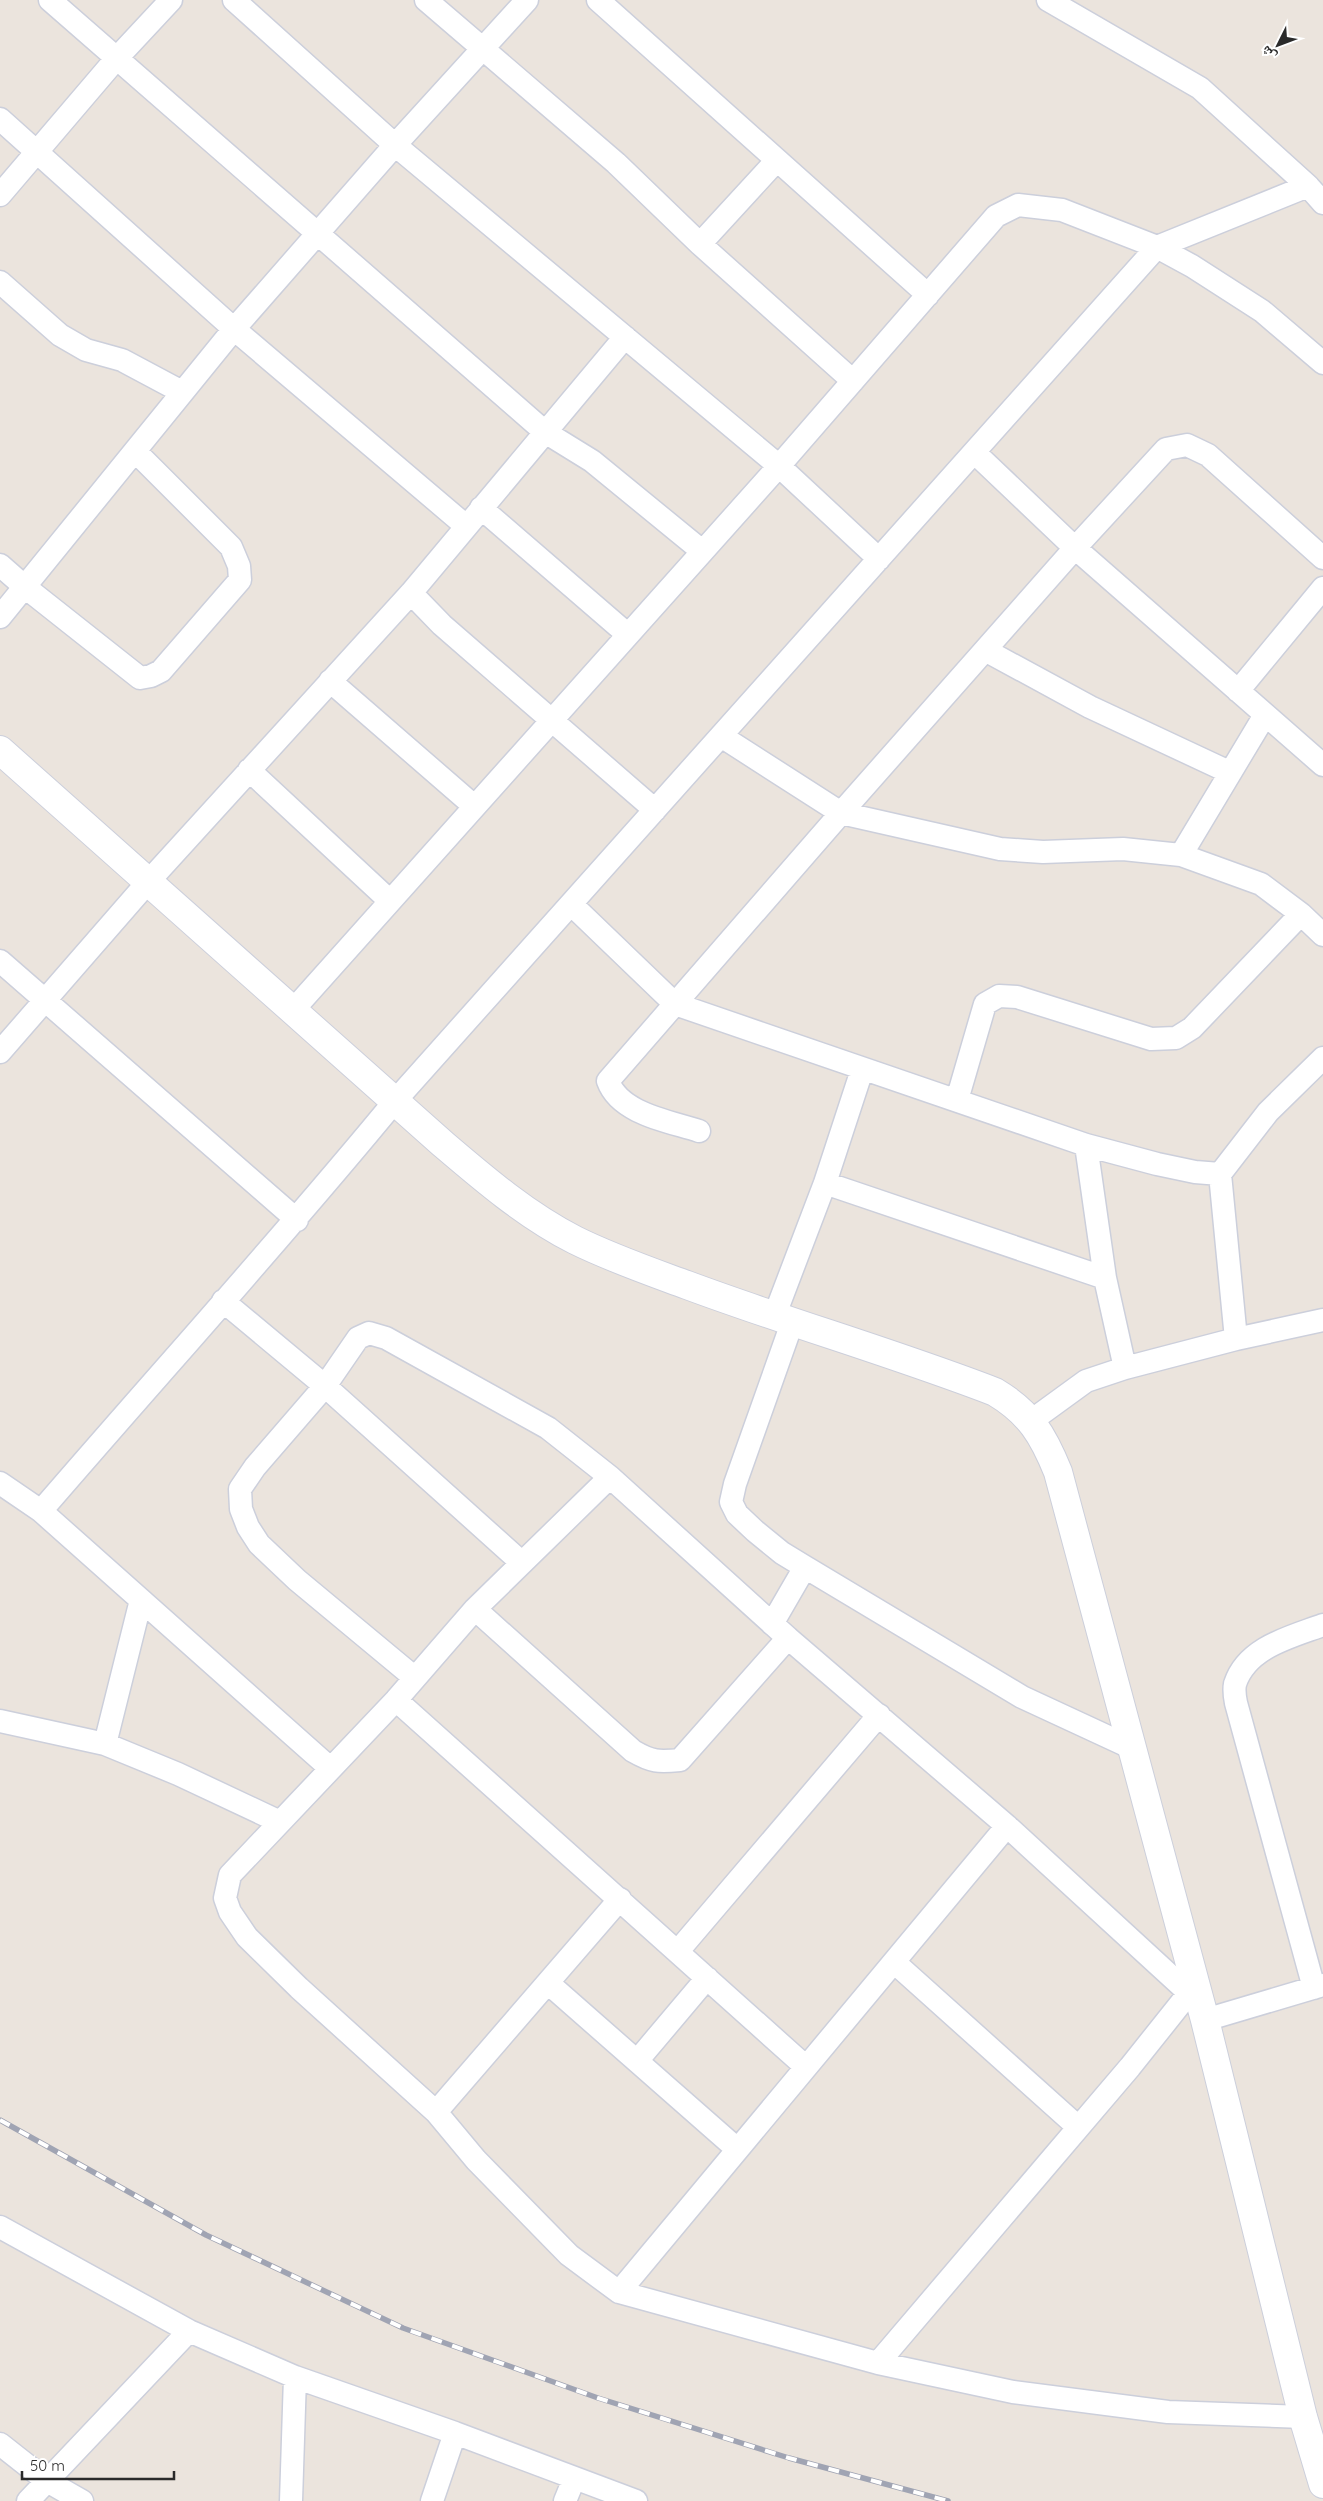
<svg xmlns="http://www.w3.org/2000/svg" width="1323" height="2501" font-family="Quicksand,'Noto Naskh Arabic',sans-serif">
	<rect width="100%" height="100%" fill="#ebe4dd"/>
	<g fill="none" stroke-linecap="round" stroke-linejoin="round">
		<defs>
			<path id="minor" d="M 50,0 L 545,432 L 592,461 L 702,551
				M 234,0 L 395,145 L 779,466 L 879,559
				M 426,0 L 616,163 L 700,244 L 853,381
				M 598,0 L 928,295
				M 1048,0 L 1200,88 L 1308,186
				M 0,119 L 234,329 L 466,526
				M 0,195 L 116,59 L 171,0
				M 700,244 L 777,160
				M 0,282 L 60,335 L 86,350 L 122,360 L 182,392
				M 974,452 L 1075,548 L 1323,765
				M 481,508 L 627,634
				M 0,565 L 25,587 L 140,678 L 151,676 L 161,671 L 240,580 L 239,566 L 231,547 L 135,451
				M 411,593 L 442,625 L 655,810
				M 0,617 L 234,329 L 395,145 L 527,0
				M 985,650 L 1090,707 L 1229,772
				M 330,681 L 474,806
				M 1238,691 L 1323,588
				M 721,736 L 841,813 L 1000,849 L 1043,852 L 1123,849 L 1181,855 L 1261,884 L 1301,914 L 1323,935
				M 249,770 L 390,901
				M 1181,855 L 1265,715
				M 571,904 L 675,1004 L 1086,1145 L 1157,1164 L 1195,1172 L 1220,1174
				M 0,961 L 297,1220
				M 294,1009 L 779,466 L 996,216 L 1018,205 L 1062,210 L 1157,247 L 1192,266 L 1262,311 L 1323,363
				M 0,1052 L 148,882 L 411,593 L 625,337
				M 957,1100 L 985,1004 L 999,996 L 1017,997 L 1151,1039 L 1176,1038 L 1192,1028 L 1301,914
				M 699,1131 C 669,1121 620,1114 608,1081 L 841,813 L 1075,548 L 1166,449 L 1187,445 L 1208,455 L 1323,558
				M 1086,1145 L 1105,1278 L 1125,1368
				M 825,1183 L 1105,1278
				M 223,1301 L 325,1386 L 521,1562
				M 774,1317 L 825,1183 L 862,1070
				M 792,1323 L 735,1484 L 731,1502 L 737,1514 L 755,1531 L 782,1553 L 805,1567 L 1022,1697 L 1132,1748
				M 1236,1339 L 1220,1174 L 1268,1112 L 1323,1058
				M 1031,1421 L 1086,1381 L 1125,1368 L 1236,1339 L 1323,1320
				M 610,1477 L 475,1609 L 396,1700 L 230,1875 L 225,1898 L 230,1912 L 247,1937 L 299,1988 L 436,2112 L 476,2160 L 569,2255 L 619,2292 L 878,2363 L 1013,2392 L 1168,2412 L 1303,2417
				M 0,1483 L 41,1511 L 330,1768
				M 41,1511 C 159,1374 280,1241 395,1101 L 1157,247 L 1308,186 L 1323,203
				M 475,1609 L 633,1751 C 652,1762 658,1762 680,1760 L 788,1638
				M 772,1624 L 805,1567
				M 415,1678 L 297,1580 L 259,1544 L 248,1527 L 241,1509 L 240,1489 L 255,1467 L 325,1386 L 358,1338 L 369,1333 L 386,1338 L 548,1428 L 610,1477 L 788,1638 L 1007,1826 L 1200,2003
				M 396,1700 L 806,2067
				M 0,1721 L 105,1744 L 178,1774 L 280,1822
				M 105,1744 L 141,1600
				M 678,1951 L 879,1715
				M 894,1962 L 1078,2127
				M 548,1983 L 737,2149
				M 1314,1988 L 1236,1703 C 1235,1698 1234,1689 1235,1684 C 1247,1647 1291,1637 1323,1625
				M 1205,2020 L 1323,1985
				M 637,2061 L 707,1978
				M 436,2112 L 620,1899
				M 0,2227 L 189,2331 L 295,2377 L 455,2433 L 636,2501
				M 619,2292 L 1007,1826
				M 878,2363 L 1130,2067 L 1189,1993
				M 0,2444 L 47,2481 L 82,2501
				M 28,2501 L 189,2331
				M 291,2501 L 295,2377
				M 432,2501 L 455,2433
				M 565,2501 L 574,2479"/>
			<path id="secondary" d="M 0,750 L 443,1144 C 484,1179 526,1215 575,1240 C 611,1258 649,1271 687,1285 C 789,1323 894,1353 995,1392 C 1030,1413 1043,1435 1058,1472 L 1205,2020 L 1303,2417 L 1323,2484"/>
		</defs>
		<use href="#minor" stroke="#cccfdb" stroke-width="25"/>
		<use href="#secondary" stroke="#cccfdb" stroke-width="30"/>
		<use href="#minor" stroke="#fff" stroke-width="22"/>
		<use href="#secondary" stroke="#fff" stroke-width="28"/>
		<defs>
			<path id="rail" d="M 0,2120 L 206,2235 L 403,2328 L 598,2398 L 789,2458 L 948,2501"/>
		</defs>
		<use href="#rail" stroke="#a0a4b3" stroke-width="5.5"/>
		<use href="#rail" stroke="#fff" stroke-width="4" stroke-dasharray="11" stroke-linecap="butt"/>
	</g>
	<g transform="translate(1278 45) rotate(228)" stroke="#ffffff" stroke-width="4" paint-order="stroke">
	<path d="M0-4L9 19L0 12L-9 19Z" fill="#2a2a2a"/>
	<text y="-8" font-size="14" font-weight="bold" text-anchor="middle" fill="#2a2a2a">ش</text>
	</g>
	<path d="M22 2471v8h152v-8" fill="none" stroke="#2a2a2a" stroke-width="2.5"/>
	<text x="30" y="2471" font-size="15" fill="#2a2a2a" stroke="#ffffff" stroke-width="4" paint-order="stroke">50 m</text>
</svg>
